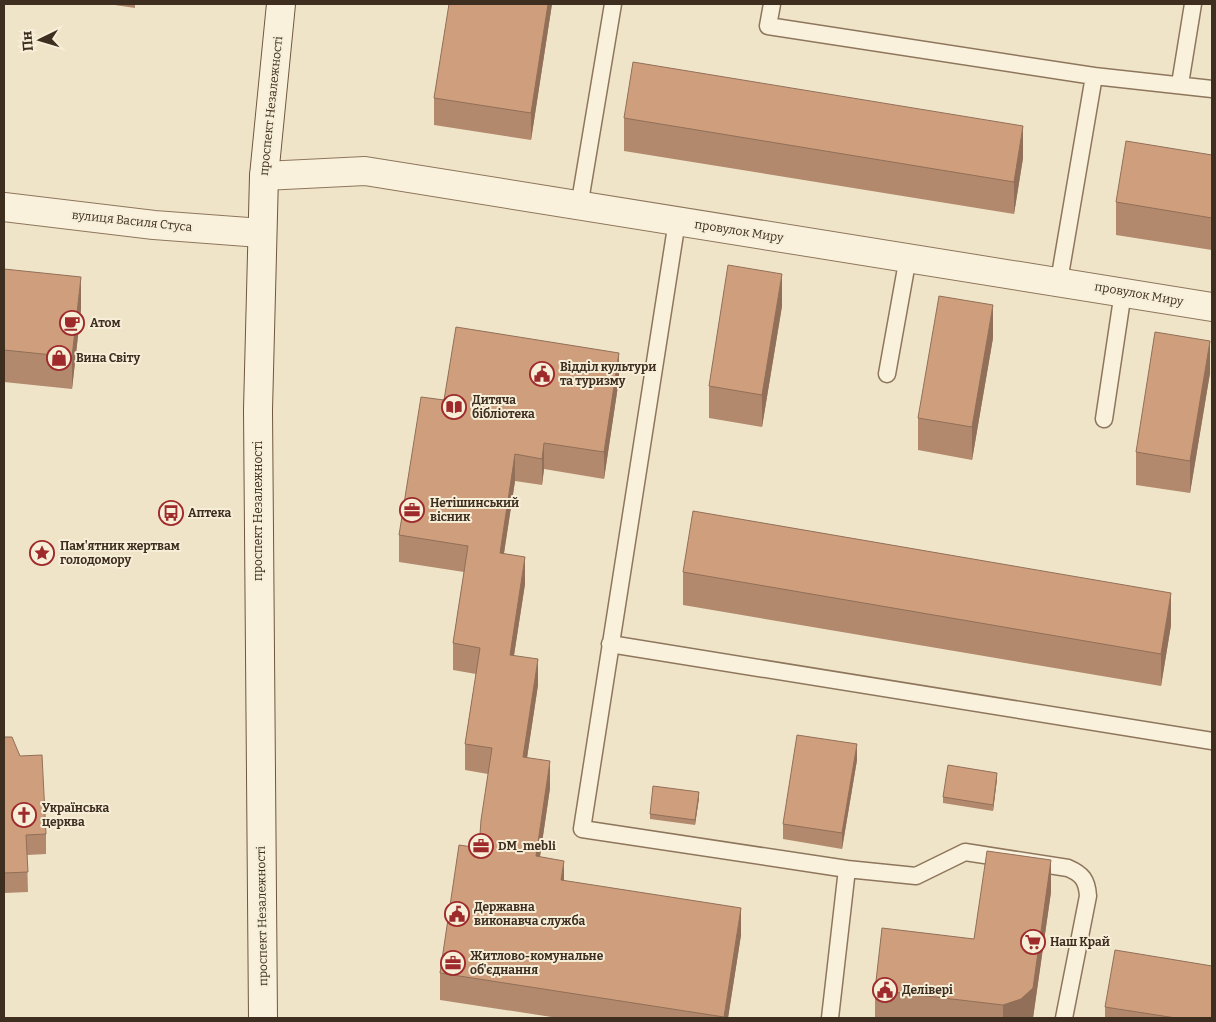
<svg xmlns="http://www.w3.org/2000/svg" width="1216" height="1022" font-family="Bitter,serif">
	<rect width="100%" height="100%" fill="#f0e4c8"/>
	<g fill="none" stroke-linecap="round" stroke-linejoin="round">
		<defs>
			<path id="lane" d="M 772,4 L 768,26 L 1094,76
				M 1180,84 L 1193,4
				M 579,207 L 613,4
				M 677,221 L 582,829 L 847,869
				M 1059,281 L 1094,76 L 1212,89
				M 887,374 L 908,257
				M 1104,419 L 1123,292
				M 610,644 L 1212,741
				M 830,1018 L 847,869 L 916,876 L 965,852 L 1068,868 C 1082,874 1087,880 1088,896 L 1064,1018"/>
			<path id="street" d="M 264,176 L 365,171 L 1212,307
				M 4,207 L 154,225 L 261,233"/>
			<path id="secondary" d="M 263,1018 L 258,410 L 264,176 L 281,4"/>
		</defs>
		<use href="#lane" stroke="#8d765c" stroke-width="19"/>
		<use href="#street" stroke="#8d765c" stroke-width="30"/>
		<use href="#secondary" stroke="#6f573f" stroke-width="30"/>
		<use href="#lane" stroke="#faf1dc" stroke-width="16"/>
		<use href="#street" stroke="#faf1dc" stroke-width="28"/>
		<use href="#secondary" stroke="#faf1dc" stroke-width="28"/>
	</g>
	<path fill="#b2896c" d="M 108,4 L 135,4 L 135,8 Z
		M 552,4 L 531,140 L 434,125 L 434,98 Z
		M 624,118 L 1023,158 L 1014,214 L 624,151 Z
		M 1212,155 L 1212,250 L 1116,235 L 1116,202 Z
		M 4,269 L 81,309 L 72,389 L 4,382 Z
		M 782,306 L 762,427 L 709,418 L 709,386 Z
		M 993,338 L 972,460 L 918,450 L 918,418 Z
		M 1210,373 L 1190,493 L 1136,485 L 1136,452 Z
		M 619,379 L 604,479 L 544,469 L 542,485 L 515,481 L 504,553 L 525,584 L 514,655 L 538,685 L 527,758 L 550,788 L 540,857 L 564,881 L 741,935 L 728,1018 L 558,1018 L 440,1000 L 440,973 L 479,848 L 488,774 L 465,770 L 465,744 L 476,674 L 453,670 L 453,643 L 464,572 L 399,562 L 399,535 L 444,400 Z
		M 683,572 L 1171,625 L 1161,686 L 683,605 Z
		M 4,737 L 46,834 L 46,854 L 27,855 L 28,892 L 4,893 Z
		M 857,760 L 842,849 L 783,839 L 783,824 Z
		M 997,779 L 993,811 L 943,803 L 943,797 Z
		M 699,798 L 695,825 L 650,819 L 650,814 Z
		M 1051,892 L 1033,1018 L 875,1018 L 875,990 L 974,939 Z
		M 1105,1007 L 1212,1018 L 1105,1018 Z"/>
	<path fill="#916f58" d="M 548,4 L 552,4 L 531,140 L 531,113 Z
		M 1023,126 L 1023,158 L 1014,214 L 1014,182 Z
		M 782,274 L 782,306 L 762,427 L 762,395 Z
		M 81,277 L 81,309 L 72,389 L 72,357 Z
		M 993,305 L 993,338 L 972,460 L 972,427 Z
		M 1210,341 L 1210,373 L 1190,493 L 1190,461 Z
		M 619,353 L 619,379 L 604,479 L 604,452 Z
		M 544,443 L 544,469 L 542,485 L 542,459 Z
		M 515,454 L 515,481 L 500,579 L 500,553 Z
		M 525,557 L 525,584 L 510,681 L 510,655 Z
		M 1171,593 L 1171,625 L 1161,686 L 1161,654 Z
		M 538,659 L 538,685 L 523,784 L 523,757 Z
		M 857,744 L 857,760 L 842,849 L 842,833 Z
		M 550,761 L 550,788 L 536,883 L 536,856 Z
		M 997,773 L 997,779 L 993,811 L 993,805 Z
		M 699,792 L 699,798 L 695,825 L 695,820 Z
		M 1051,860 L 1051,892 L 1033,1018 L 1003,1018 L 1003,1005 Z
		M 564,861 L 564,887 L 561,880 Z
		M 741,908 L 741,935 L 728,1018 L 724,1018 Z"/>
	<path fill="#cf9f7d" stroke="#916f58" d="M 449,4 L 548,4 L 531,113 L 434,98 Z
		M 633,62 L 1023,126 L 1014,182 L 624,118 Z
		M 1126,141 L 1212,155 L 1212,218 L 1116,202 Z
		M 728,265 L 782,274 L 762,395 L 709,386 Z
		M 4,269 L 81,277 L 72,357 L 4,350 Z
		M 939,296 L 993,305 L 972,427 L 918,418 Z
		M 456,327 L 619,353 L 604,452 L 544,443 L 542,459 L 515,454 L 500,553 L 525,557 L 510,655 L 538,659 L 523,757 L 550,761 L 536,856 L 564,861 L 561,880 L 741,908 L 724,1017 L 440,973 L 459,845 L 479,848 L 481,820 L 492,748 L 465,744 L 480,648 L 453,643 L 468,546 L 399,535 L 421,397 L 444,400 Z
		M 1155,332 L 1210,341 L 1190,461 L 1136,452 Z
		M 693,511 L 1171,593 L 1161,654 L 683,572 Z
		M 797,735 L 857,744 L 842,833 L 783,824 Z
		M 4,737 L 12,737 L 20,756 L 42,755 L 46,834 L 26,835 L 28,872 L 4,873 Z
		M 948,765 L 997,773 L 993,805 L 943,797 Z
		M 653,786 L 699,792 L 695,820 L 650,814 Z
		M 987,851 L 1051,860 L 1033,988 L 1021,999 L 1003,1005 L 875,990 L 882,928 L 974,939 Z
		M 1115,950 L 1212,966 L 1212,1018 L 1176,1018 L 1105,1007 Z"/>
	<defs>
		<symbol id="cafe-ring" viewBox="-11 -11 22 22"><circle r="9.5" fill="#f7eed8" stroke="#9e2a2b" stroke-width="1.5"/><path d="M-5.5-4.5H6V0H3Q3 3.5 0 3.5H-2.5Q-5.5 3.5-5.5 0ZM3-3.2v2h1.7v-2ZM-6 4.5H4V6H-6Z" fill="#9e2a2b"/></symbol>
		<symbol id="shop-ring" viewBox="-11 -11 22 22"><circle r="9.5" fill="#f7eed8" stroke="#9e2a2b" stroke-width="1.5"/><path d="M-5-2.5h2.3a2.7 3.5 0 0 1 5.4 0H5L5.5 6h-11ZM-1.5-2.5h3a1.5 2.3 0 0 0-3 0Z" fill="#9e2a2b"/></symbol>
		<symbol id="civic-ring" viewBox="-11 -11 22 22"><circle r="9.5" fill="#f7eed8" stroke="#9e2a2b" stroke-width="1.5"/><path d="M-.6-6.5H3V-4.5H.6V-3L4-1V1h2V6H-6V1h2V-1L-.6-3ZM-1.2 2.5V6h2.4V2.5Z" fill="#9e2a2b"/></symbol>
		<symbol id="library-ring" viewBox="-11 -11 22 22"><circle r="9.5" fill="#f7eed8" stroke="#9e2a2b" stroke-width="1.5"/><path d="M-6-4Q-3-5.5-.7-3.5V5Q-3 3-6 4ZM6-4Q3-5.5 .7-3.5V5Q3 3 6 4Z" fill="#9e2a2b"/></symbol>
		<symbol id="office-ring" viewBox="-11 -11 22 22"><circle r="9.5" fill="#f7eed8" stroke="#9e2a2b" stroke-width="1.5"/><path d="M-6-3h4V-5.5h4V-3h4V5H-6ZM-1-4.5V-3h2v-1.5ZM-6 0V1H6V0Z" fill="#9e2a2b"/></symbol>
		<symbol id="bus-ring" viewBox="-11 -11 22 22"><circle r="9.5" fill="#f7eed8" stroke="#9e2a2b" stroke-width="1.5"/><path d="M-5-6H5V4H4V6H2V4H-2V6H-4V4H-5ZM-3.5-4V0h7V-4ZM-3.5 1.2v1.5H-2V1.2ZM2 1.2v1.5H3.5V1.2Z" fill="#9e2a2b"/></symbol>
		<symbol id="sight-ring" viewBox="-11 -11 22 22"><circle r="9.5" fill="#f7eed8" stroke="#9e2a2b" stroke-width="1.5"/><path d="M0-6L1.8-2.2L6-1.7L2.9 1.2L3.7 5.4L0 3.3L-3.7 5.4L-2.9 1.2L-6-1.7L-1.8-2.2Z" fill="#9e2a2b"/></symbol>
		<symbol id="church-ring" viewBox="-11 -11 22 22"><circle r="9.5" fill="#f7eed8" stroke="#9e2a2b" stroke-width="1.5"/><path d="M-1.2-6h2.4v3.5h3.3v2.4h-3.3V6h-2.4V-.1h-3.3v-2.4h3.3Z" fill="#9e2a2b"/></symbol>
		<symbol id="supermarket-ring" viewBox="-11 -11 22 22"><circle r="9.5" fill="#f7eed8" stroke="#9e2a2b" stroke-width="1.5"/><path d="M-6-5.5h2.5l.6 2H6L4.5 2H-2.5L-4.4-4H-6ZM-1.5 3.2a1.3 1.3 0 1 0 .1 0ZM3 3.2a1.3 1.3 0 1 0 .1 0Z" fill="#9e2a2b"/></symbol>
	</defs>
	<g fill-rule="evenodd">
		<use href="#cafe-ring" x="58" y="309" width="28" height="28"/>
		<use href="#shop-ring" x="45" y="344" width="28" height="28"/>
		<use href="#civic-ring" x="528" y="360" width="28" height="28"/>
		<use href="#library-ring" x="440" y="393" width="28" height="28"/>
		<use href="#office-ring" x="398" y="496" width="28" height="28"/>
		<use href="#bus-ring" x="157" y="499" width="28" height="28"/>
		<use href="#sight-ring" x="28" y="539" width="28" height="28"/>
		<use href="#church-ring" x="10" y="801" width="28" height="28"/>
		<use href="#office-ring" x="467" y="832" width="28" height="28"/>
		<use href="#civic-ring" x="443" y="900" width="28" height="28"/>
		<use href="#supermarket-ring" x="1019" y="928" width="28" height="28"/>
		<use href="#office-ring" x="439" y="949" width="28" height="28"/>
		<use href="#civic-ring" x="871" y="976" width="28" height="28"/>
	</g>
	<g text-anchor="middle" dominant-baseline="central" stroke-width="4" stroke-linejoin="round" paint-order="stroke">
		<g font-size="12" fill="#3d2e20" stroke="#f7eed8">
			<text transform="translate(271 106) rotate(-84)">проспект Незалежності</text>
			<text transform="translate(132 221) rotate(6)">вулиця Василя Стуса</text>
			<text transform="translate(739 231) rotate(9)">провулок Миру</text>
			<text transform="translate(1139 294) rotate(10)">провулок Миру</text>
			<text transform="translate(258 511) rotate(-90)">проспект Незалежності</text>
			<text transform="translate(262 916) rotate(-91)">проспект Незалежності</text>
		</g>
		<g font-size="12" font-weight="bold" fill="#3d2e20" stroke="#f7eed8" text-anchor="start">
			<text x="90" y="323">Атом</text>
			<text x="76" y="358">Вина Світу</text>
			<text x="560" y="367">Відділ культури<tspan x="560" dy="14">та туризму</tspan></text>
			<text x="472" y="400">Дитяча<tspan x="472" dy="14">бібліотека</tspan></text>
			<text x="430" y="503">Нетішинський<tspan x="430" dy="14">вісник</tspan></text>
			<text x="188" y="513">Аптека</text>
			<text x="60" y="546">Пам'ятник жертвам<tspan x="60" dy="14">голодомору</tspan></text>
			<text x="42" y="808">Українська<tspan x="42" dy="14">церква</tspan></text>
			<text x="498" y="846">DM_mebli</text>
			<text x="474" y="907">Державна<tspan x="474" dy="14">виконавча служба</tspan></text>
			<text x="1050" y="942">Наш Край</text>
			<text x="470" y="956">Житлово-комунальне<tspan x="470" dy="14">об'єднання</tspan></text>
			<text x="902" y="990">Делівері</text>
		</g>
	</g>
	<rect width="1216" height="1022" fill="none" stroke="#3d2e20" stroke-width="10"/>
	<g transform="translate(40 40) rotate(265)" stroke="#f7eed8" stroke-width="4" paint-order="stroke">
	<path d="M0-4L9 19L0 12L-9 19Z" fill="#3d2e20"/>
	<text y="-8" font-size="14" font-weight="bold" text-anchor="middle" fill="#3d2e20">Пн</text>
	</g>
</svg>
